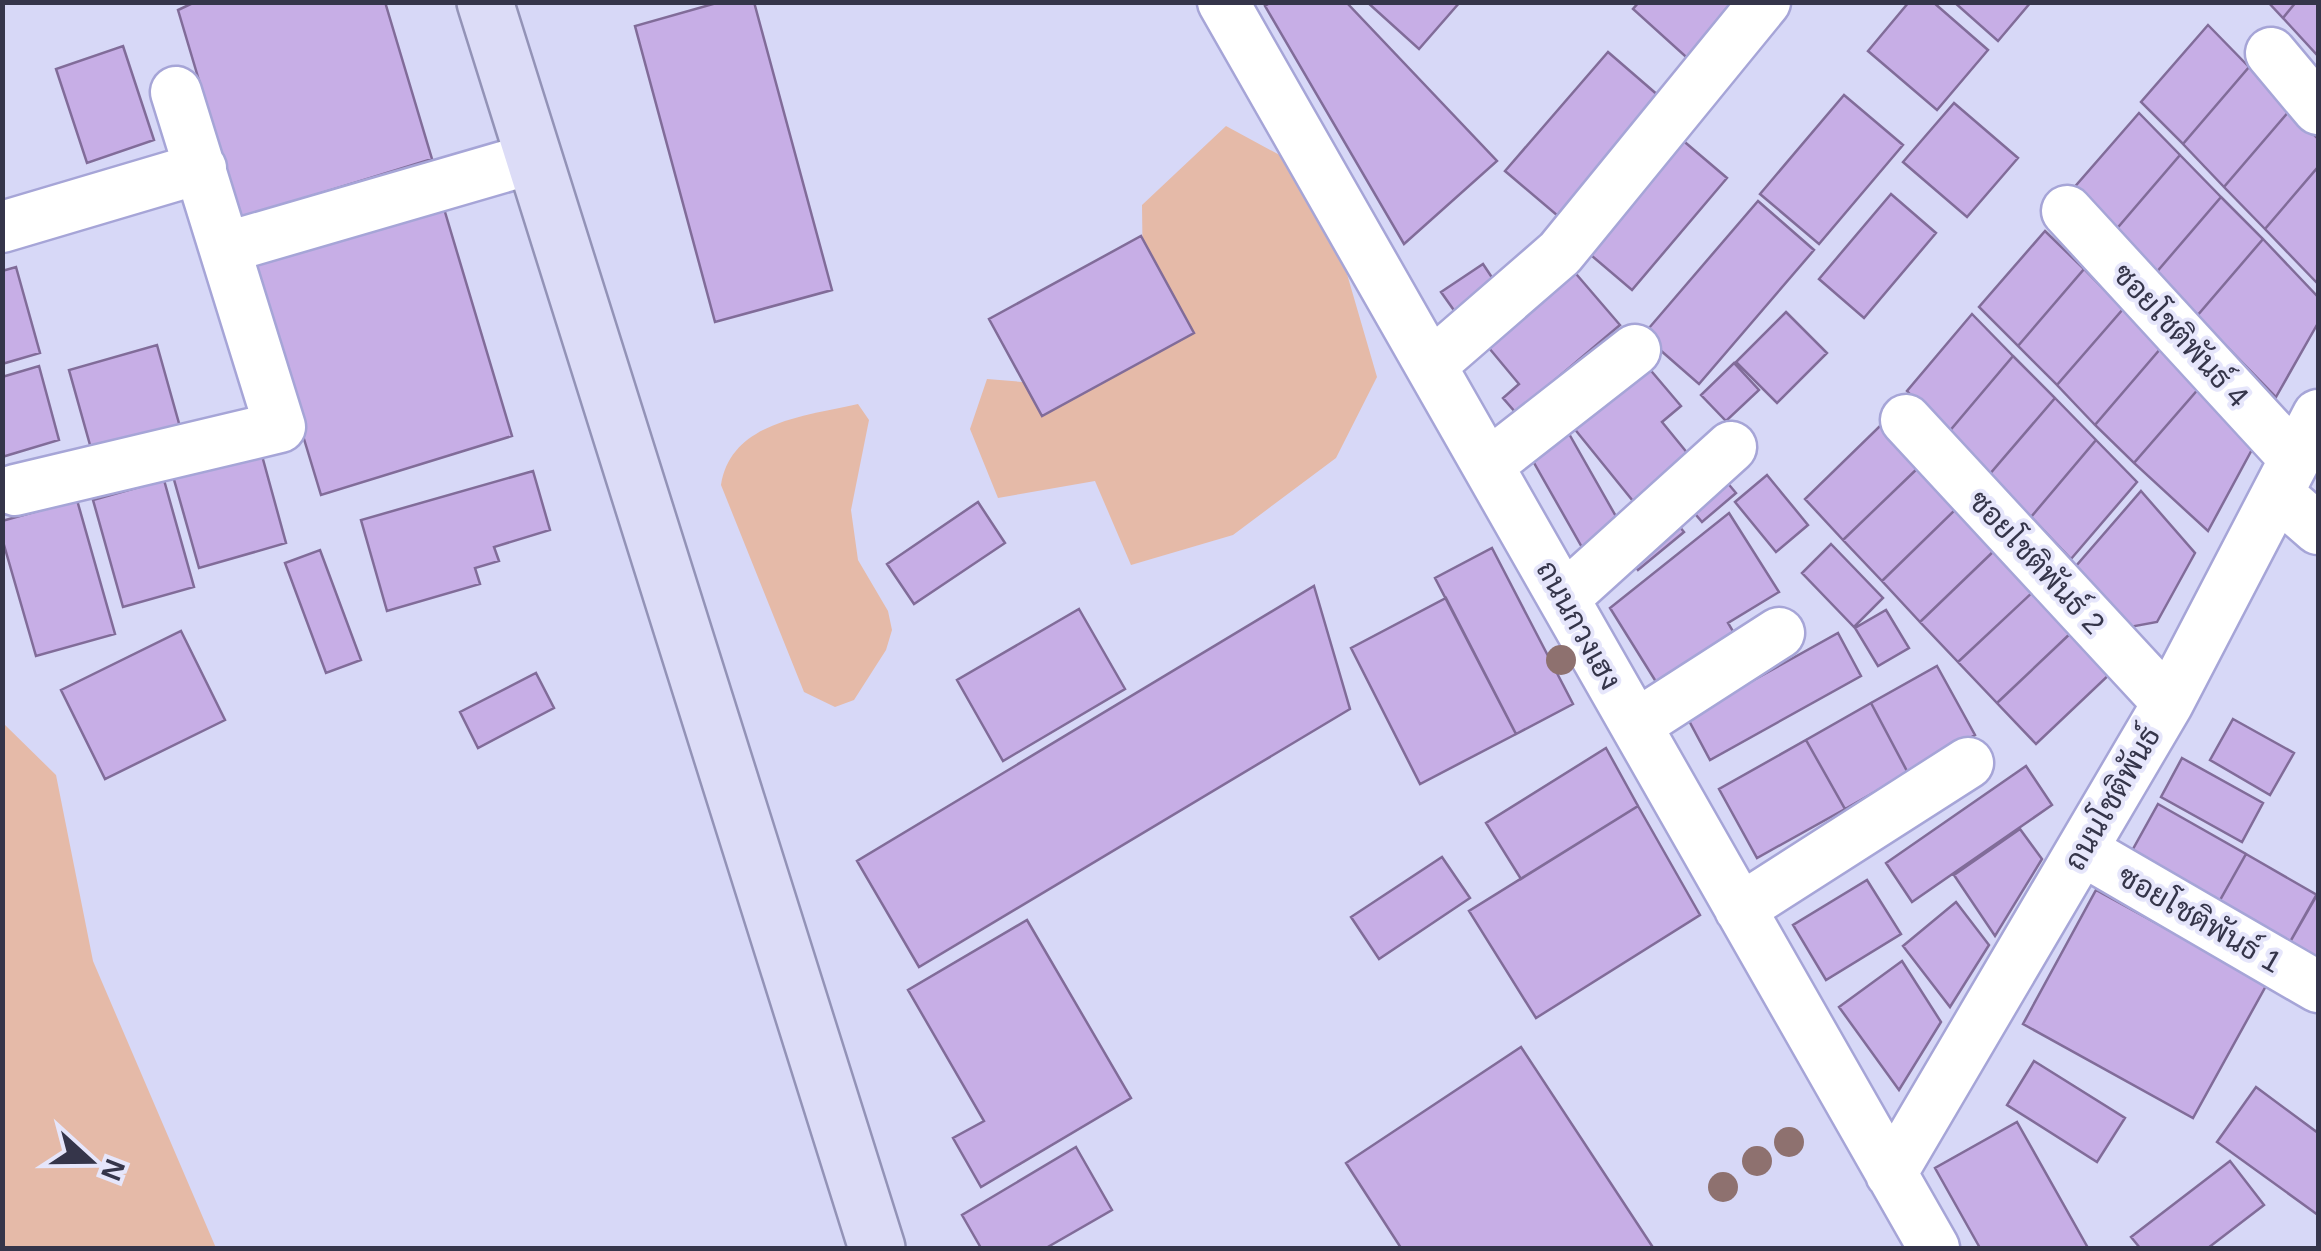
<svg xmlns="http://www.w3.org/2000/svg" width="2321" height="1251" font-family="Helvetica,Sarabun,sans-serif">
	<rect width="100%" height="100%" fill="#d7d8f7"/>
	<path fill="#e5baa8" d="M 1226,126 L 1287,159 L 1347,274 L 1377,377 L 1336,458 L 1233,535 L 1131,565 L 1095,481 L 998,498 L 970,429 L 987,379 L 1070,386 L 1143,281 L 1142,205 Z
		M 858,404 L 869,420 L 851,510 L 858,560 L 888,611 L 892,630 L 886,650 L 854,700 L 835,707 L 804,692 L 721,485 C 731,421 807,416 858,404 Z
		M 2,722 L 56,775 L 93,961 L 216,1248 L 3,1248 Z"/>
	<path fill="#c7aee6" stroke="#816c99" stroke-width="2.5" d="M 195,2 L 385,2 L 432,159 L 240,218 L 178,10 Z
		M 720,2 L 754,2 L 832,290 L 715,322 L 635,26 Z
		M 1271,2 L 1346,2 L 1497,161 L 1404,244 L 1265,6 Z
		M 1367,2 L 1460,2 L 1419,49 Z
		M 1639,2 L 1751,2 L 1695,65 L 1633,9 Z
		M 1909,2 L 1933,2 L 1988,50 L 1937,110 L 1868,51 Z
		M 1954,2 L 2031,2 L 1998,41 Z
		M 2268,2 L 2296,2 L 2283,18 Z
		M 2296,2 L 2318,2 L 2318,56 L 2283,18 Z
		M 2208,25 L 2249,67 L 2183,144 L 2141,102 Z
		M 123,46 L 154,140 L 87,163 L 56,69 Z
		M 1608,52 L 1660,97 L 1558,216 L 1505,171 Z
		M 2249,67 L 2290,110 L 2224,187 L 2183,144 Z
		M 1844,95 L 1903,145 L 1819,244 L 1760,194 Z
		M 1954,103 L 2018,158 L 1967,217 L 1903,162 Z
		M 2290,110 L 2318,139 L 2318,167 L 2265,229 L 2224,187 Z
		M 2139,113 L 2180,155 L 2114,232 L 2072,190 Z
		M 1680,138 L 1727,178 L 1632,290 L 1585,250 Z
		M 2180,155 L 2221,197 L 2155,274 L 2114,232 Z
		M 2318,167 L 2318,284 L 2265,229 Z
		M 1891,194 L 1936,233 L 1864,318 L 1819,279 Z
		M 2221,197 L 2263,239 L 2197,316 L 2155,274 Z
		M 1758,201 L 1814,250 L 1699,384 L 1643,335 Z
		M 442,202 L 512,436 L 321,495 L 250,261 Z
		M 2045,231 L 2084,269 L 2018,346 L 1979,307 Z
		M 1141,236 L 1194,333 L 1042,416 L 989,319 Z
		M 2263,239 L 2318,297 L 2318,323 L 2276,397 L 2197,316 Z
		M 1483,264 L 1499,288 L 1458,316 L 1441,292 Z
		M 16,267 L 40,353 L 2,364 L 2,271 Z
		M 1571,268 L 1620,325 L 1516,413 L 1503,398 L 1519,384 L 1484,342 Z
		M 2084,269 L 2123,309 L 2057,385 L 2018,346 Z
		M 2123,309 L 2161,348 L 2095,425 L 2057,385 Z
		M 1786,312 L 1827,353 L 1777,403 L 1736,362 Z
		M 1972,314 L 2013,356 L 1948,433 L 1907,391 Z
		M 157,345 L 180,427 L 92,452 L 69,370 Z
		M 2161,348 L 2200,387 L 2134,463 L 2095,425 Z
		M 2013,356 L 2055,398 L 1989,475 L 1948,433 Z
		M 1734,363 L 1759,390 L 1726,421 L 1701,395 Z
		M 39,366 L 59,440 L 2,457 L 2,377 Z
		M 1647,366 L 1681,406 L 1662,422 L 1693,460 L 1637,506 L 1573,427 Z
		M 2200,387 L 2255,444 L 2208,531 L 2134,463 Z
		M 2055,398 L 2096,440 L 2031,517 L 1989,475 Z
		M 1564,425 L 1622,527 L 1583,549 L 1525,447 Z
		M 1881,425 L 1920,466 L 1843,540 L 1805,499 Z
		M 2096,440 L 2137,482 L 2071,559 L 2031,517 Z
		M 261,452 L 286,543 L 199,568 L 173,476 Z
		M 1920,466 L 1958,507 L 1882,581 L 1843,540 Z
		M 533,471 L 550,530 L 494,547 L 499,561 L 475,568 L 480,584 L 387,611 L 361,520 Z
		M 1720,474 L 1736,493 L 1702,522 L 1686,503 Z
		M 1767,475 L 1808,525 L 1776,552 L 1735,502 Z
		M 164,480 L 194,587 L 123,607 L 93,500 Z
		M 2141,491 L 2195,553 L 2157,622 L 2130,627 L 2076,566 Z
		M 77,500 L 115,634 L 36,656 L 2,538 L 2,521 Z
		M 978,502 L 1005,543 L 914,604 L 887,564 Z
		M 1958,507 L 1997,548 L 1920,622 L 1882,581 Z
		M 1729,513 L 1779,592 L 1728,623 L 1740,643 L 1663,693 L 1610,608 Z
		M 1675,521 L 1684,532 L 1638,570 L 1628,557 Z
		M 1831,544 L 1883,598 L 1854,627 L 1802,573 Z
		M 1492,548 L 1573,704 L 1516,734 L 1435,578 Z
		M 1997,548 L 2036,589 L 1958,662 L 1920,622 Z
		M 320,550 L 361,660 L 326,673 L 285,563 Z
		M 1314,586 L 1350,709 L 919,967 L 857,861 Z
		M 2036,589 L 2074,630 L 1997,703 L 1958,662 Z
		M 1446,598 L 1516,734 L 1420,784 L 1351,648 Z
		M 1079,609 L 1125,689 L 1003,761 L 957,680 Z
		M 1886,610 L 1909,648 L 1878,666 L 1855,628 Z
		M 2074,630 L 2113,671 L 2036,744 L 1997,703 Z
		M 181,631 L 225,720 L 105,779 L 61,690 Z
		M 1838,633 L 1861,676 L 1710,760 L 1687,717 Z
		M 1937,666 L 1975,735 L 1908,773 L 1871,703 Z
		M 536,673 L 554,708 L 478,748 L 460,712 Z
		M 1871,703 L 1908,773 L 1845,809 L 1806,740 Z
		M 2233,719 L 2294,753 L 2270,795 L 2210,760 Z
		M 1806,740 L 1845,809 L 1757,858 L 1719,789 Z
		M 1606,748 L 1638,806 L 1521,879 L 1486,823 Z
		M 2182,758 L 2263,803 L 2242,842 L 2161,797 Z
		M 2026,766 L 2052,805 L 1912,902 L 1886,863 Z
		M 2158,804 L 2246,854 L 2215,909 L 2128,858 Z
		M 1638,806 L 1700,915 L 1536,1018 L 1469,911 Z
		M 2020,829 L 2042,859 L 1995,936 L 1954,875 Z
		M 2246,854 L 2317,895 L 2286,949 L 2215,909 Z
		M 1442,857 L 1470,898 L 1379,959 L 1351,917 Z
		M 1867,880 L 1901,934 L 1826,980 L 1793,925 Z
		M 2096,890 L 2267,984 L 2193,1118 L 2023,1024 Z
		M 2318,892 L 2318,968 L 2286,949 Z
		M 1956,902 L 1989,945 L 1950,1007 L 1903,946 Z
		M 1027,920 L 1131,1098 L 981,1187 L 953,1138 L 984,1121 L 908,990 Z
		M 1902,961 L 1941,1022 L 1899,1090 L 1839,1007 Z
		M 1521,1047 L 1652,1246 L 1649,1248 L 1401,1248 L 1346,1163 Z
		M 2034,1061 L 2125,1118 L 2097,1162 L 2007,1105 Z
		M 2256,1087 L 2318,1133 L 2318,1215 L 2217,1142 Z
		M 2017,1122 L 2088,1248 L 1980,1248 L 1935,1168 Z
		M 1076,1147 L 1112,1210 L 1046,1248 L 981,1248 L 962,1215 Z
		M 2230,1161 L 2264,1205 L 2208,1248 L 2140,1248 L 2131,1237 Z"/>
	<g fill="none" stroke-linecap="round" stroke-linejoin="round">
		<defs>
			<path id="minor" d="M 1223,2 L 1934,1248
				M 2271,53 L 2318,109
				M 2067,211 L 2295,459
				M 2,227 L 201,168
				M 228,247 L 534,158
				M 1431,365 L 1560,253 L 1765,2
				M 1906,420 L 2168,703
				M 1488,465 L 1635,350
				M 15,490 L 280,427 L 176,92
				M 2278,494 L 2318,529
				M 1564,598 L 1731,447
				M 1636,725 L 1779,633
				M 2082,850 L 2318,987
				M 1740,909 L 1968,763
				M 1891,1174 L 2168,703 L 2318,415"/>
			<path id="major" d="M 485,2 L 877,1248"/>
		</defs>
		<use href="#minor" stroke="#a6a5d7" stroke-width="55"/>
		<use href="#major" stroke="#9393b7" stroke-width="60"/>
		<use href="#minor" stroke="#fff" stroke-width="50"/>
		<use href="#major" stroke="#dcdcf7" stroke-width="55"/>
	</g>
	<g fill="#8e716f">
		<circle cx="1561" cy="660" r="15"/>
		<circle cx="1789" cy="1142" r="15"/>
		<circle cx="1757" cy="1161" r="15"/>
		<circle cx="1723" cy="1187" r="15"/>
	</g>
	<g text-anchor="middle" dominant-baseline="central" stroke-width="8" stroke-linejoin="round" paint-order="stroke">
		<g font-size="30" fill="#35354a" stroke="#e6e6fb">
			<text transform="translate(2181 335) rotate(47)">ซอยโชติพันธ์ 4</text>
			<text transform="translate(2037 562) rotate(47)">ซอยโชติพันธ์ 2</text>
			<text transform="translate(1579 625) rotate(61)">ถนนกวงเฮง</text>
			<text transform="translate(2112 798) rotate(-60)">ถนนโชติพันธ์</text>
			<text transform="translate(2200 919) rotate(30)">ซอยโชติพันธ์ 1</text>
		</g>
	</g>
	<rect width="2321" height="1251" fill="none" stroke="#35354a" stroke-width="10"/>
	<g transform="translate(90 1161) rotate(111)" stroke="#e6e6fb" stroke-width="8" paint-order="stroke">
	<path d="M0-8L18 38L0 25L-18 38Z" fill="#35354a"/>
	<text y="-15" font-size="28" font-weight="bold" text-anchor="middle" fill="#35354a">N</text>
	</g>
</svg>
